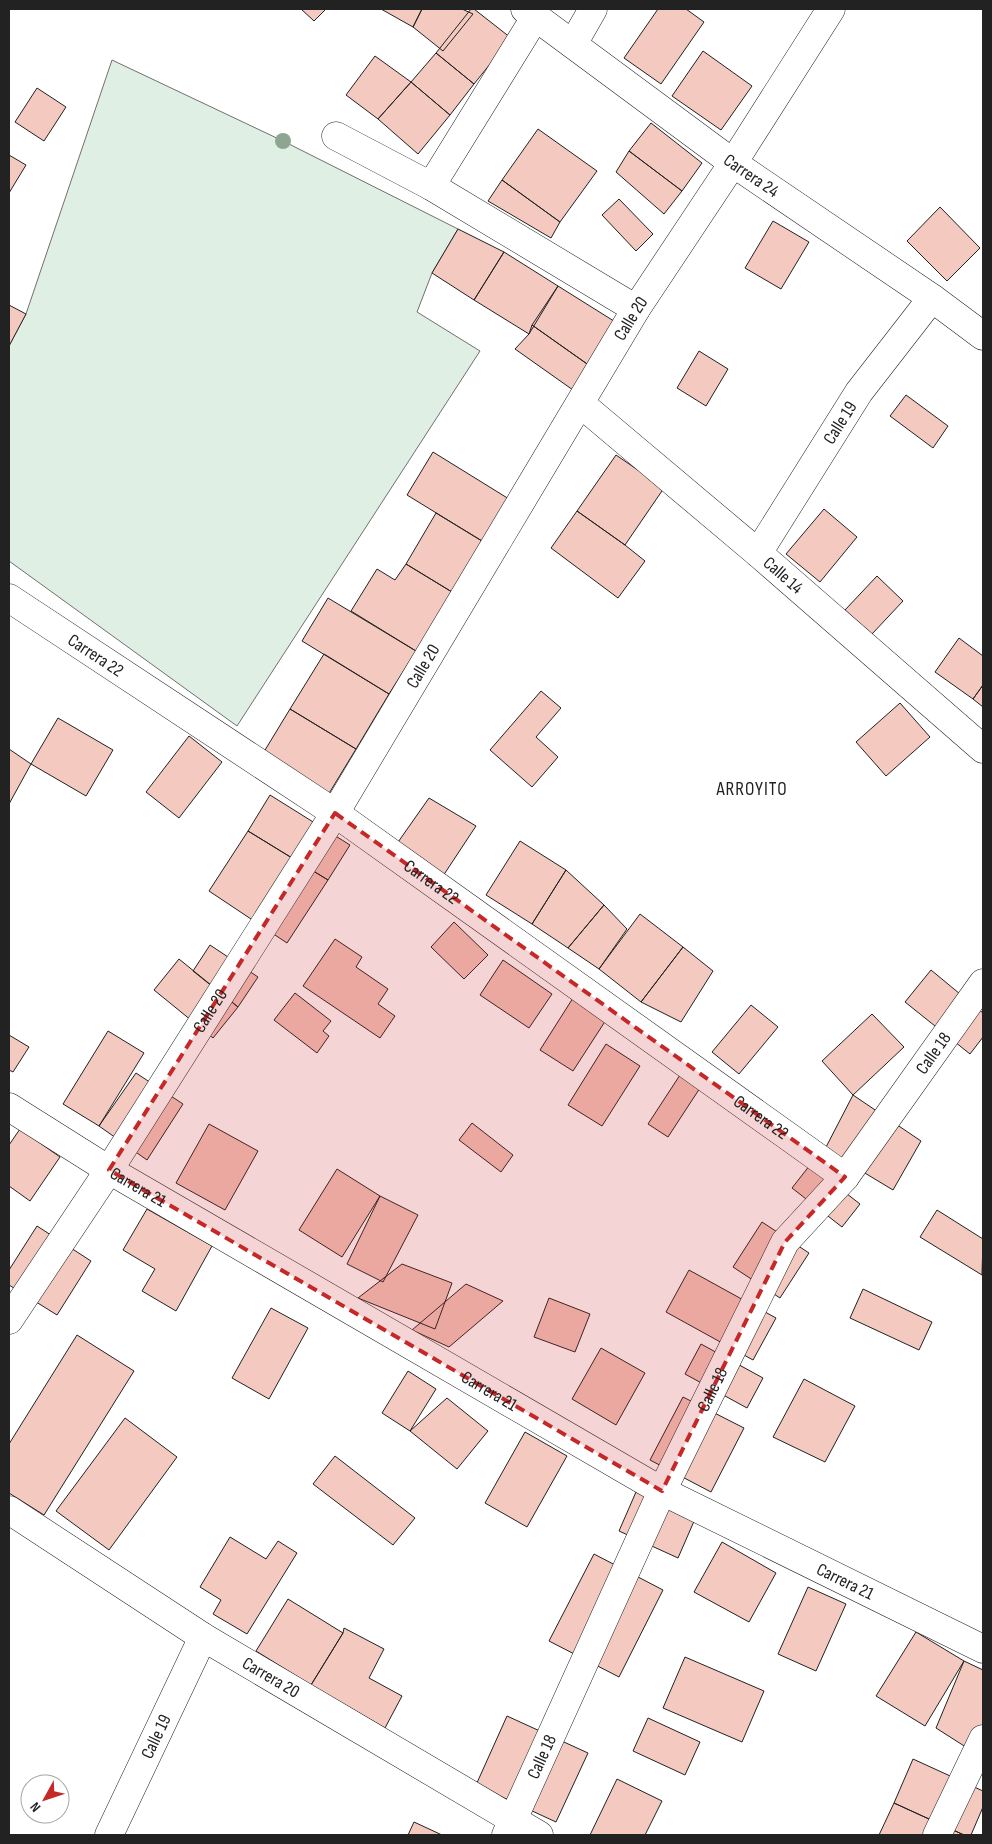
<svg xmlns="http://www.w3.org/2000/svg" width="992" height="1844" font-family="'Sofia Sans Condensed',sans-serif">
	<rect width="100%" height="100%" fill="#fff"/>
	<path fill="#e0efe3" stroke="#6f6f6f" d="M 112,60 L 283,141 L 458,229 L 432,273 L 417,312 L 480,351 L 237,726 L 9,561 L 9,346 L 26,314 Z"/>
	<path fill="#f3c9c0" stroke="#222" d="M 301,9 L 326,9 L 314,21 Z
		M 381,9 L 422,9 L 413,27 Z
		M 422,9 L 462,9 L 473,14 L 443,51 L 413,27 Z
		M 471,9 L 474,9 L 511,38 L 474,84 L 436,53 Z
		M 658,9 L 686,9 L 704,22 L 661,84 L 624,58 Z
		M 703,51 L 752,86 L 721,130 L 672,96 Z
		M 436,53 L 474,84 L 450,115 L 411,82 Z
		M 375,56 L 411,82 L 378,119 L 346,95 Z
		M 411,82 L 450,115 L 418,154 L 378,119 Z
		M 37,88 L 66,107 L 44,141 L 15,122 Z
		M 651,123 L 702,163 L 682,191 L 629,151 Z
		M 538,129 L 597,171 L 560,222 L 502,180 Z
		M 629,151 L 682,191 L 664,214 L 616,172 Z
		M 9,155 L 26,165 L 9,193 Z
		M 502,180 L 560,222 L 551,238 L 488,201 Z
		M 619,199 L 653,234 L 636,251 L 602,215 Z
		M 940,207 L 980,248 L 947,281 L 907,241 Z
		M 773,221 L 809,242 L 781,289 L 745,268 Z
		M 458,229 L 504,252 L 474,300 L 432,273 Z
		M 504,252 L 558,286 L 529,334 L 474,300 Z
		M 558,286 L 617,323 L 590,366 L 532,325 Z
		M 9,305 L 26,314 L 9,346 Z
		M 532,325 L 590,366 L 573,390 L 515,349 L 529,334 Z
		M 699,351 L 728,369 L 706,406 L 677,388 Z
		M 906,395 L 948,426 L 933,448 L 890,416 Z
		M 433,452 L 509,499 L 482,541 L 407,495 Z
		M 616,455 L 664,488 L 625,545 L 577,511 Z
		M 824,509 L 857,537 L 820,582 L 786,554 Z
		M 577,511 L 625,545 L 645,561 L 618,598 L 551,548 Z
		M 436,513 L 482,541 L 452,592 L 406,564 Z
		M 406,564 L 452,592 L 416,651 L 351,611 L 377,569 L 395,580 Z
		M 877,576 L 903,601 L 872,634 L 845,610 Z
		M 328,598 L 416,651 L 389,694 L 302,641 Z
		M 959,638 L 983,656 L 983,685 L 973,699 L 935,672 Z
		M 324,654 L 389,694 L 356,749 L 290,709 Z
		M 983,685 L 983,707 L 973,699 Z
		M 541,691 L 561,708 L 536,737 L 558,757 L 532,787 L 490,750 Z
		M 900,703 L 930,737 L 886,776 L 856,742 Z
		M 290,709 L 356,749 L 328,795 L 262,755 Z
		M 58,718 L 113,750 L 86,796 L 31,764 Z
		M 189,736 L 222,762 L 179,818 L 146,792 Z
		M 9,749 L 31,764 L 9,804 Z
		M 270,795 L 350,845 L 328,880 L 248,831 Z
		M 429,798 L 476,826 L 443,876 L 396,845 Z
		M 248,831 L 328,880 L 287,943 L 209,891 Z
		M 520,841 L 566,870 L 532,924 L 486,895 Z
		M 566,870 L 604,905 L 568,948 L 532,924 Z
		M 604,905 L 627,929 L 599,969 L 568,948 Z
		M 640,914 L 683,947 L 641,1002 L 599,969 Z
		M 454,922 L 488,955 L 464,979 L 431,947 Z
		M 335,939 L 362,957 L 356,967 L 388,989 L 378,1004 L 395,1016 L 380,1038 L 303,986 Z
		M 210,945 L 258,977 L 238,1007 L 193,971 Z
		M 683,947 L 713,971 L 681,1022 L 641,1002 Z
		M 179,959 L 238,1007 L 213,1038 L 154,990 Z
		M 503,960 L 552,994 L 529,1028 L 480,995 Z
		M 931,970 L 983,1013 L 983,1037 L 970,1054 L 905,1002 Z
		M 295,993 L 331,1021 L 323,1031 L 329,1036 L 317,1053 L 274,1020 Z
		M 573,998 L 606,1020 L 573,1071 L 540,1050 Z
		M 751,1005 L 778,1027 L 739,1074 L 712,1052 Z
		M 872,1014 L 904,1047 L 853,1095 L 822,1061 Z
		M 108,1031 L 144,1053 L 99,1126 L 63,1104 Z
		M 9,1035 L 29,1047 L 13,1072 L 9,1070 Z
		M 606,1044 L 640,1066 L 602,1126 L 568,1105 Z
		M 136,1073 L 183,1104 L 147,1160 L 99,1126 Z
		M 680,1075 L 700,1088 L 668,1137 L 648,1124 Z
		M 853,1095 L 921,1141 L 893,1190 L 825,1149 Z
		M 472,1123 L 513,1155 L 501,1172 L 459,1140 Z
		M 209,1124 L 258,1151 L 225,1210 L 176,1183 Z
		M 20,1129 L 60,1157 L 30,1201 L 9,1186 L 9,1145 Z
		M 810,1165 L 860,1204 L 842,1227 L 792,1188 Z
		M 337,1169 L 380,1196 L 342,1257 L 299,1230 Z
		M 380,1196 L 418,1215 L 383,1282 L 347,1264 Z
		M 147,1209 L 212,1246 L 176,1311 L 142,1291 L 155,1269 L 123,1250 Z
		M 937,1210 L 983,1239 L 982,1275 L 920,1237 Z
		M 762,1222 L 809,1253 L 780,1298 L 733,1267 Z
		M 37,1226 L 91,1261 L 57,1315 L 9,1285 L 9,1270 Z
		M 402,1264 L 452,1283 L 435,1329 L 358,1298 Z
		M 689,1270 L 776,1318 L 753,1360 L 666,1312 Z
		M 466,1284 L 503,1301 L 449,1347 L 412,1330 Z
		M 863,1289 L 932,1322 L 919,1350 L 850,1318 Z
		M 549,1298 L 590,1314 L 575,1352 L 534,1337 Z
		M 271,1308 L 308,1328 L 269,1399 L 232,1378 Z
		M 77,1335 L 134,1371 L 44,1515 L 9,1493 L 9,1444 Z
		M 701,1344 L 763,1378 L 747,1408 L 685,1374 Z
		M 601,1348 L 645,1373 L 616,1425 L 572,1399 Z
		M 408,1371 L 436,1389 L 410,1431 L 382,1413 Z
		M 804,1379 L 855,1406 L 825,1462 L 773,1437 Z
		M 683,1397 L 744,1428 L 711,1492 L 650,1460 Z
		M 447,1398 L 488,1431 L 457,1469 L 410,1431 Z
		M 125,1418 L 177,1457 L 109,1550 L 56,1511 Z
		M 525,1432 L 567,1456 L 527,1527 L 485,1503 Z
		M 335,1456 L 415,1518 L 393,1545 L 313,1484 Z
		M 636,1492 L 695,1519 L 678,1558 L 619,1531 Z
		M 230,1537 L 266,1559 L 278,1541 L 297,1553 L 247,1634 L 213,1614 L 221,1600 L 200,1587 Z
		M 722,1542 L 776,1573 L 749,1622 L 694,1592 Z
		M 594,1554 L 663,1590 L 619,1677 L 549,1641 Z
		M 808,1587 L 846,1604 L 816,1671 L 778,1654 Z
		M 288,1599 L 343,1633 L 311,1685 L 256,1651 Z
		M 344,1628 L 384,1649 L 369,1678 L 402,1696 L 385,1728 L 311,1685 L 343,1633 Z
		M 916,1632 L 964,1661 L 925,1726 L 876,1696 Z
		M 685,1657 L 764,1691 L 742,1742 L 663,1708 Z
		M 964,1661 L 983,1670 L 983,1758 L 936,1728 Z
		M 507,1716 L 588,1753 L 556,1822 L 476,1785 Z
		M 648,1718 L 700,1742 L 685,1775 L 633,1751 Z
		M 913,1759 L 983,1791 L 983,1807 L 971,1835 L 964,1835 L 894,1803 Z
		M 617,1779 L 662,1801 L 645,1835 L 590,1835 Z
		M 894,1803 L 964,1835 L 879,1835 Z
		M 414,1822 L 442,1835 L 408,1835 Z"/>
	<g fill="none" stroke-linecap="round" stroke-linejoin="round">
		<defs>
			<g id="minor">
				<path id="s1" d="M 525,9 L 733,163 L 932,298 L 983,336"/>
				<path d="M 573,44 L 593,9"/>
				<path d="M 336,136 L 431,186 L 636,309"/>
				<path d="M 431,186 L 536,16"/>
				<path id="s2" d="M 581,404 L 758,553 L 983,749"/>
				<path id="s3" d="M 758,553 L 859,392 L 932,298"/>
				<path id="s4" d="M 9,598 L 335,813 L 845,1177"/>
				<path id="s5" d="M 9,1107 L 109,1170 L 662,1491 L 983,1649"/>
				<path id="s6" d="M 9,1320 L 109,1170 L 335,813 L 636,309 L 733,163 L 831,9"/>
				<path id="s7" d="M 9,1510 L 203,1637 L 539,1835"/>
				<path id="s8" d="M 109,1835 L 203,1637"/>
				<path id="s9" d="M 506,1835 L 662,1491 L 785,1242 L 845,1177 L 983,983"/>
				<path d="M 937,1835 L 983,1739"/>
			</g>
		</defs>
		<use href="#minor" stroke="#222" stroke-width="29"/>
		<use href="#minor" stroke="#fff" stroke-width="28"/>
	</g>
	<circle fill="#8da692" cx="283" cy="141" r="8"/>
	<path fill="#c62828" fill-opacity="0.2" stroke="#c62828" stroke-width="4" stroke-dasharray="10 6" stroke-linejoin="round" d="M 335,813 L 845,1177 L 785,1242 L 662,1491 L 109,1170 Z"/>
	<g text-anchor="middle" dominant-baseline="central" stroke-width="4" stroke-linejoin="round" paint-order="stroke">
		<g font-size="18" fill="#222" stroke="#fff">
			<text stroke="none"><textPath href="#s1" startOffset="281">Carrera 24</textPath></text>
			<text stroke="none"><textPath href="#s6" startOffset="1179">Calle 20</textPath></text>
			<text stroke="none"><textPath href="#s3" startOffset="154">Calle 19</textPath></text>
			<text stroke="none"><textPath href="#s2" startOffset="265">Calle 14</textPath></text>
			<text stroke="none"><textPath href="#s4" startOffset="104">Carrera 22</textPath></text>
			<text stroke="none"><textPath href="#s6" startOffset="774">Calle 20</textPath></text>
			<text stroke="none"><textPath href="#s4" startOffset="509">Carrera 22</textPath></text>
			<text stroke="none"><textPath href="#s6" startOffset="369">Calle 20</textPath></text>
			<text stroke="none"><textPath href="#s9" startOffset="896">Calle 18</textPath></text>
			<text stroke="none"><textPath href="#s4" startOffset="914">Carrera 22</textPath></text>
			<text stroke="none"><textPath href="#s5" startOffset="152">Carrera 21</textPath></text>
			<text stroke="none"><textPath href="#s9" startOffset="491">Calle 18</textPath></text>
			<text stroke="none"><textPath href="#s5" startOffset="558">Carrera 21</textPath></text>
			<text stroke="none"><textPath href="#s5" startOffset="962">Carrera 21</textPath></text>
			<text stroke="none"><textPath href="#s7" startOffset="311">Carrera 20</textPath></text>
			<text stroke="none"><textPath href="#s8" startOffset="109">Calle 19</textPath></text>
			<text stroke="none"><textPath href="#s9" startOffset="86">Calle 18</textPath></text>
		</g>
		<g font-size="19" letter-spacing="1" fill="#222" stroke="#fff">
			<text x="752" y="789">ARROYITO</text>
		</g>
	</g>
	<rect width="992" height="1844" fill="none" stroke="#222222" stroke-width="20"/>
	<g transform="translate(45 1799) rotate(230)"><circle r="24" fill="#ffffff" stroke="#a7a7a7"/>
	<path d="M0-4L9 19L0 12L-9 19Z" fill="#c62828"/>
	<text y="-8" font-size="14" font-weight="bold" text-anchor="middle" fill="#222222">N</text>
	</g>
</svg>
